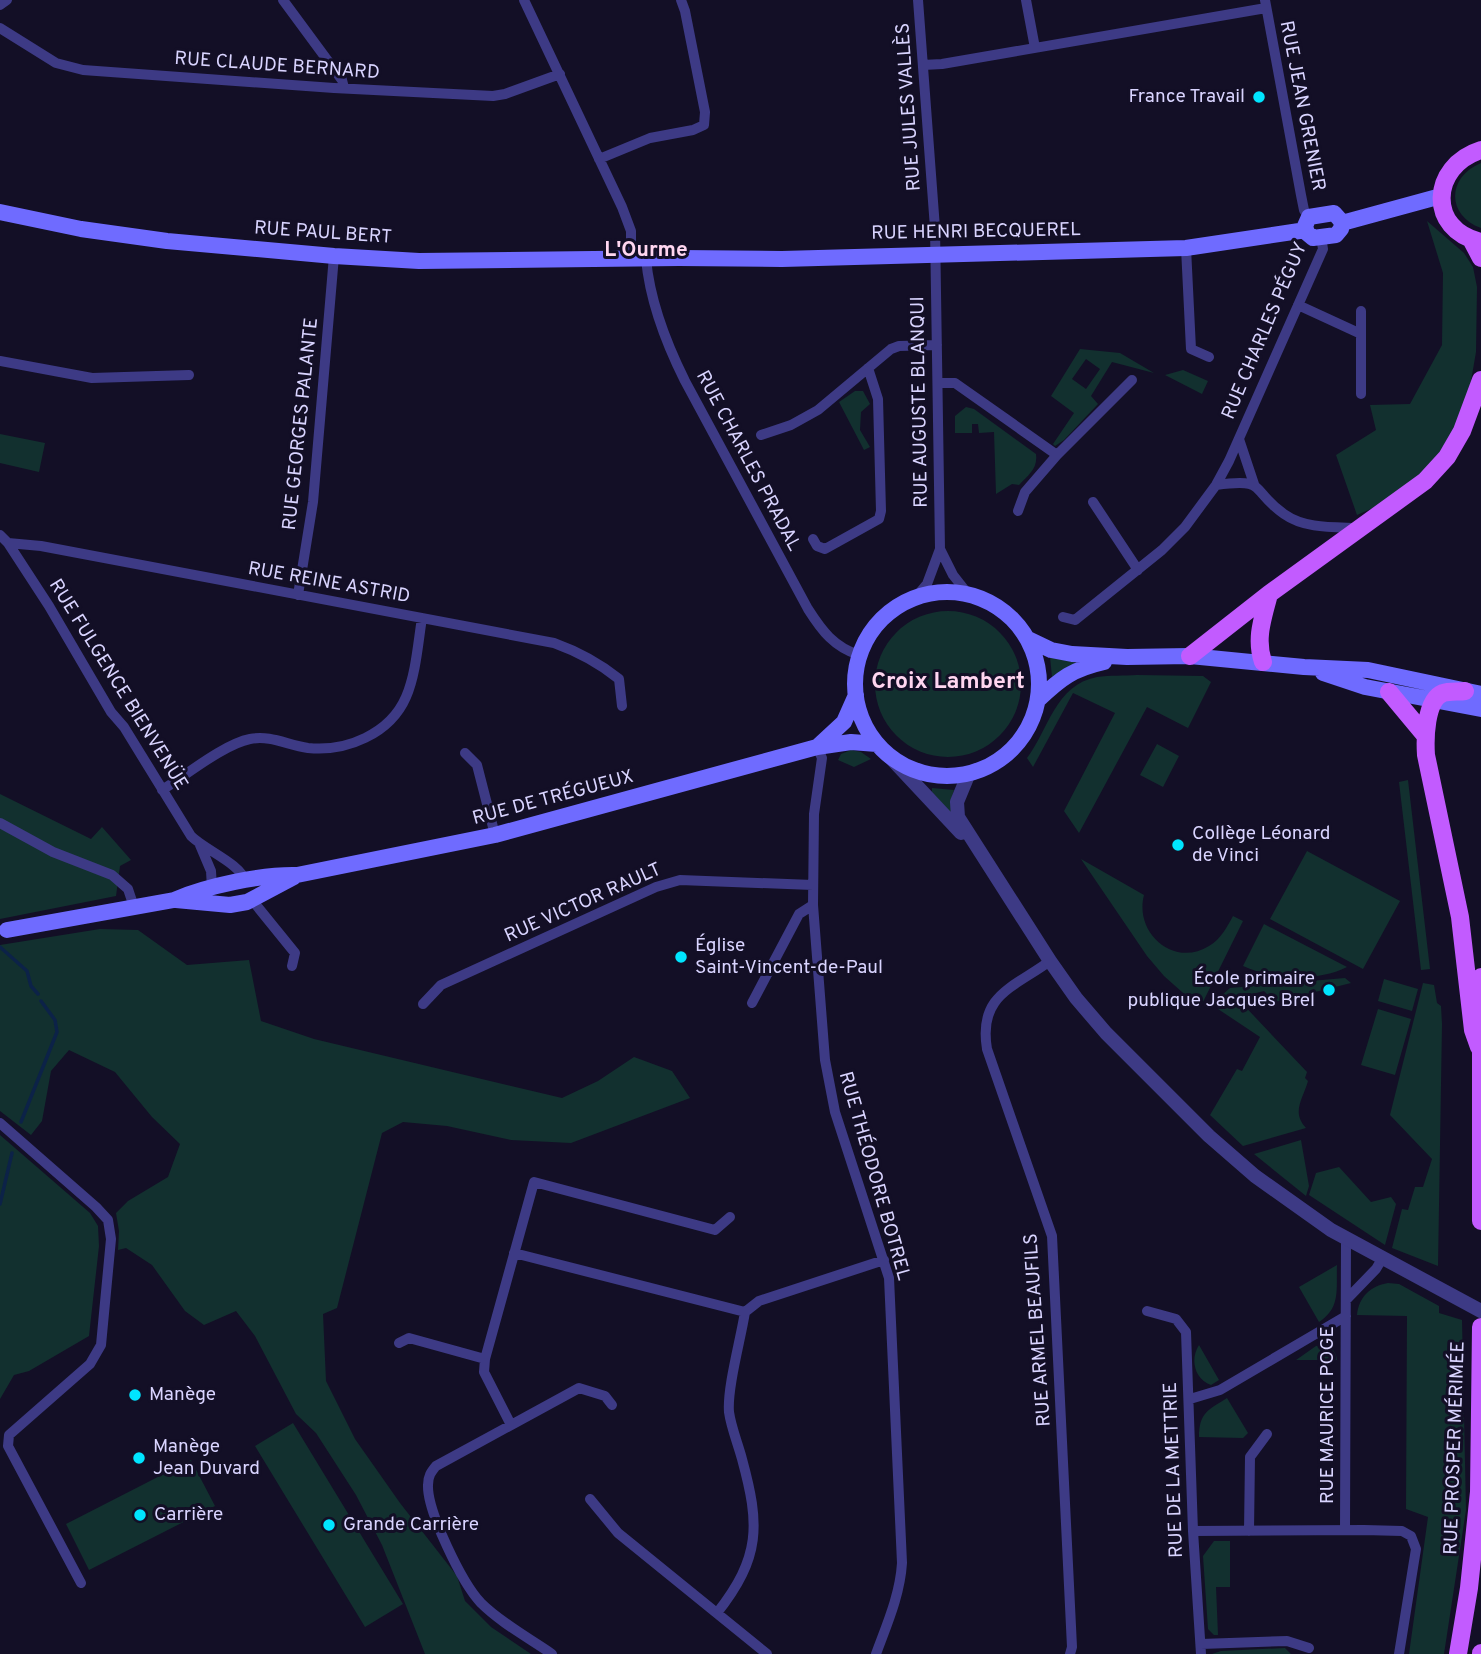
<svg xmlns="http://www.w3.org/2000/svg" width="1481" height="1654" font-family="Overpass,sans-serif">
	<rect width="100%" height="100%" fill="#130f26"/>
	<path fill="#12302f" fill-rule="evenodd" d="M 1481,163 L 1481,228 C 1446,215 1447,177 1481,163 Z
		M 1427,221 L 1464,253 L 1473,267 L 1477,287 L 1476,352 L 1466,410 L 1435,464 L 1382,504 L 1357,515 L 1336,455 L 1376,430 L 1370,405 L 1410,404 L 1442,345 L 1443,273 Z
		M 1080,349 L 1120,353 L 1154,373 L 1112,362 L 1091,396 L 1098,404 L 1064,440 L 1055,446 L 1053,444 L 1074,413 L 1051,396 ZM 1086,359 L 1100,369 L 1086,389 L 1072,379 Z
		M 1183,370 L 1208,381 L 1202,394 L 1165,375 Z
		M 855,391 L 863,391 L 870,404 L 861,412 L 860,430 L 870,447 L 864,450 L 839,402 Z
		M 966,407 L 974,409 L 1036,454 C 1038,469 1028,475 1019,485 L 1012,484 L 996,494 L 994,432 L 979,433 L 978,424 L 972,424 L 972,433 L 955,433 L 955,416 Z
		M 0,434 L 45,443 L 39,472 L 0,463 Z
		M875 684a73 73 0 1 1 146 0a73 73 0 1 1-146 0Z
		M 1050,657 L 1077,663 L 1052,677 Z
		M 1137,675 L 1203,676 L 1211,682 L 1188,728 L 1147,707 L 1079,833 L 1064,811 L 1115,713 L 1073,693 L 1033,767 L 1027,758 C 1049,729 1055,685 1097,677 C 1110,675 1124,676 1137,675 Z
		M 1157,744 L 1179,756 L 1163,787 L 1140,775 Z
		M 851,750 L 861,752 L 871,759 L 854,767 L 838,760 L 841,754 Z
		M 1408,780 L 1430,969 L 1421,970 L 1399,782 Z
		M 932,788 L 954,790 L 951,800 L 953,816 L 932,792 Z
		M 0,794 L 91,839 L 102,827 L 131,860 L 120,866 L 116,896 L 0,919 Z
		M 1307,851 L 1400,901 L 1363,969 L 1270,919 Z
		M 1081,859 L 1144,895 C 1134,933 1174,968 1209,946 C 1221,939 1227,927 1233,916 L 1243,921 L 1200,1008 L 1164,976 L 1147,956 Z
		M 1264,924 L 1347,967 C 1317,982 1273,980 1243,966 Z
		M 100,929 L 138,930 L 187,965 L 249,960 L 261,1021 L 314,1039 L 562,1098 L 598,1081 L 634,1057 L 672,1071 L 690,1098 L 571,1143 L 511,1140 L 447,1126 L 403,1122 L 382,1133 L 337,1308 L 323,1314 L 326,1381 L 355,1439 L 400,1503 L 457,1576 L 465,1601 L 491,1627 L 531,1654 L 425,1654 L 382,1545 L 356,1495 L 316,1433 L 296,1414 L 255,1336 L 236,1311 L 204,1325 L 185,1311 L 152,1265 L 126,1248 L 118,1250 L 119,1231 L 116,1213 L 128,1201 L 168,1177 L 180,1144 L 152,1117 L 115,1072 L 69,1050 L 51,1071 L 42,1121 L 31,1135 L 0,1111 L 0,945 Z
		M 1345,978 L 1351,983 L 1275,1002 L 1264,991 L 1237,998 L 1307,1072 L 1305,1078 L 1308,1081 C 1303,1099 1291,1112 1306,1128 L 1243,1146 L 1210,1115 L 1237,1069 L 1242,1071 L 1260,1037 L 1218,1009 L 1222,995 L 1230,988 Z
		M 1384,979 L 1418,989 L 1412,1011 L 1378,1001 Z
		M 1423,983 L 1434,985 L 1437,1003 L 1441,1006 L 1442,1024 L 1438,1266 L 1392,1248 L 1402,1209 L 1408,1210 L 1415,1187 L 1423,1187 L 1432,1159 L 1390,1115 Z
		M 1378,1009 L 1411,1019 L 1395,1075 L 1361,1065 Z
		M 0,1135 L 90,1213 L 98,1226 L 99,1246 L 89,1336 L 29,1371 L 14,1375 L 0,1399 Z
		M 1301,1140 L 1309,1186 L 1306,1196 L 1254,1154 Z
		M 1339,1167 L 1371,1202 L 1391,1197 L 1396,1204 L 1385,1245 L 1309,1195 L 1316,1173 Z
		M 1337,1265 C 1336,1289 1341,1308 1319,1322 L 1299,1287 Z
		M 1388,1283 L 1399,1284 L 1439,1306 L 1439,1313 L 1462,1320 L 1466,1510 L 1444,1654 L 1409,1654 L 1428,1517 L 1406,1509 L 1407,1316 L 1357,1315 C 1359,1297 1370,1286 1388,1283 Z
		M 1199,1345 L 1219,1380 L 1211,1385 C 1194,1379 1190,1359 1199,1345 Z
		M 1316,1346 C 1327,1345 1336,1348 1337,1360 L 1296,1360 Z
		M 1227,1398 L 1248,1433 L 1243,1438 L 1199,1437 C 1199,1413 1208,1410 1227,1398 Z
		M 293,1423 L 403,1604 L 365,1627 L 255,1446 Z
		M 191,1460 L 215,1506 L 89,1570 L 66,1524 Z
		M 1214,1541 L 1230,1541 L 1230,1587 L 1216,1587 L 1218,1635 L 1214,1635 L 1208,1629 L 1203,1556 Z
		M 1285,1648 L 1291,1654 L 1212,1654 L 1221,1651 Z"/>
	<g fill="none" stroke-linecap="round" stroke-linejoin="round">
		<path stroke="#0c2248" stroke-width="3.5" d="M 0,947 L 27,971 L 31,986 L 38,994
			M 21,1122 L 57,1032 L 55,1020 L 41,1001
			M 0,1204 L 12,1153"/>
		<path stroke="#3d3a85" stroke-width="10" d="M 283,0 L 342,80 L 344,88
			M 524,0 L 622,207 L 631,231 L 631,259
			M 1026,0 L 1035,48
			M 1265,0 L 1301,195 L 1304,210 L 1309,217
			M 0,5 L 7,0
			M 0,28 L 56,63 L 83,70 L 334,88 L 493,96 L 505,94 L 560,74
			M 923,65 L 942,64 L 1266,8
			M 599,159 L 650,138 L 693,130 L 704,125 L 705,112 L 685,11 L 681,0
			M 1186,248 L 1191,349 L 1209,357
			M 646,259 C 650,302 666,343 685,381 L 808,609 C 822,631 834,647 859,655
			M 1298,305 L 1361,334
			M 0,361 L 92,378 L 189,375
			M 938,383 L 955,383 L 1057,455
			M 1361,394 L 1361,311
			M 761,435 L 791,425 L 818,410 L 891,349 L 899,346 L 937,345
			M 1239,439 L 1254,484
			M 1216,485 C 1268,478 1249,489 1284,514 C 1305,529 1334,527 1358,528
			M 1093,502 L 1138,570
			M 1018,511 L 1025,492 L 1057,455 L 1132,380
			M 0,535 L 8,543 L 49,606 L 111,712 L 124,727 L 191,836 C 205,850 241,864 245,881
			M 813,539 L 817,546 L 825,549 L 879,519 L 881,511 L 878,399 L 868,368
			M 8,543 L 41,546 L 554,643 C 579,652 598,662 619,679 L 622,706
			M 940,549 L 953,575 L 968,594
			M 298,595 L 313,502 L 334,256
			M 916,597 L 927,584 L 940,549 L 935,228 L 918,0
			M 1063,617 L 1075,620 L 1162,550 L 1185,527 L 1216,485 L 1229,461 L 1323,249 L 1321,237
			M 817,747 L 822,758 L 814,814 L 813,905 L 825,1060 L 835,1112 L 889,1278 L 902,1563 C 900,1595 887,1624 876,1654
			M 465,753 L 477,765 L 495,835
			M 162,790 C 185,776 224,744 250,739 C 271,735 287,745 308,748 C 346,752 390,734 406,697 C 416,674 418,643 422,618
			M 0,823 L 53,852 L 112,875 L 128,889 L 134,907
			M 200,845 L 211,871 L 212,888
			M 252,900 L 295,953 L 292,966
			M 1050,961 C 1013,988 978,995 987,1049 L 1052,1236 L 1072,1647 L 1070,1654
			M 752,1003 L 799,914 L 813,905
			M 423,1004 L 441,985 L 656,887 L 680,880 L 813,885
			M 0,1123 L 96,1207 L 108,1220 L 111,1239 L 101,1345 L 90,1364 L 9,1435 L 8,1446 L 81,1583
			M 514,1253 L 745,1312
			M 1346,1300 L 1376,1269 L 1382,1259
			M 1147,1311 L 1176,1319 L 1186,1332 L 1193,1531 L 1201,1654
			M 745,1312 L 759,1301 L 884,1260
			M 399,1343 L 409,1338 L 485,1359
			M 1190,1399 L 1220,1390 L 1346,1316
			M 511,1425 L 484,1372 L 485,1359 L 534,1182 L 715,1230 L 730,1217
			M 590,1499 L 618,1533 L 767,1654
			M 1345,1530 L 1346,1238
			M 1193,1531 L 1364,1530 L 1402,1531 L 1411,1536 L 1416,1549 L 1399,1654
			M 1249,1531 L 1250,1457 L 1267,1434
			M 717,1613 C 761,1557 760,1525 742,1459 C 738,1444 731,1427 729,1412 C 727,1388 741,1338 745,1312
			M 1201,1644 L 1287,1641 L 1309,1648
			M 552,1654 C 529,1638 501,1623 481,1603 C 462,1583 427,1511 428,1485 C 428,1476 431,1472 436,1466 L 579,1388 L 605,1396 L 612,1405"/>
		<path stroke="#3d3a85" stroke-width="14" d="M 888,755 L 961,833
			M 969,773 L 957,802 L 958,817 L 1050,961 L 1076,998 L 1106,1033 L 1209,1136 L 1255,1176 L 1331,1230 L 1481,1311"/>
		<path stroke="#6f6bff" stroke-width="16" d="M 0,212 L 81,229 L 167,241 L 334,256 L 419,261 L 679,258 L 782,259 L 1186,248 L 1306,230
			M 1334,213 L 1342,222 L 1341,229 L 1336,235 L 1313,238 L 1307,233 L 1305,226 L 1309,217 Z
			M 1342,223 L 1441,196
			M855 684a92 92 0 1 1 184 0a92 92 0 1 1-184 0Z
			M 1028,639 L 1051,650 L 1072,654 L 1127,657 L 1190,656 L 1304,667 L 1368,670 L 1481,694
			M 1323,673 L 1365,687 L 1481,709
			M 1038,700 C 1061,678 1073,669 1104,662
			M 817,747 L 844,722 L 856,695
			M 176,900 L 230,905 L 247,902 L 294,877
			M 7,930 L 174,900 C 206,886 263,874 297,875 L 495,835 L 817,747 L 851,742 L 877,744"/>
		<path stroke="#c25bff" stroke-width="18" d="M 1481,150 C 1430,166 1427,230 1481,242
			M 1471,239 L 1481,258
			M 1190,656 L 1269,594 L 1425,481 L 1447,457 L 1462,431 L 1481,380
			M 1263,662 C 1255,638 1263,618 1269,594
			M 1465,691 C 1459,692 1449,691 1443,693 C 1425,700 1425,740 1426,755 L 1460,917 L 1473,1030 L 1479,1047
			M 1389,692 L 1424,734
			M 1481,977 L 1481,1221
			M 1458,1654 L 1469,1588 L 1479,1492 L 1481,1327
			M 1481,1654 L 1481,1653"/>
	</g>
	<g fill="#00e5ff" stroke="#130f26" stroke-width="2.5">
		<circle cx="1259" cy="97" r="7"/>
		<circle cx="1178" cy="845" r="7"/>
		<circle cx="681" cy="957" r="7"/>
		<circle cx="1329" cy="990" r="7"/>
		<circle cx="135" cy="1395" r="7"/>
		<circle cx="139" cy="1458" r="7"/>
		<circle cx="140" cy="1515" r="7"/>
		<circle cx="329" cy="1525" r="7"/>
	</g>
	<g text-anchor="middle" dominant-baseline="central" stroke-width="6" stroke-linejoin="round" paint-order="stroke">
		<g font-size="19" fill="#d9d4ff" stroke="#130f26">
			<text transform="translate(277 66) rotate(4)">RUE CLAUDE BERNARD</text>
			<text transform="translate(1302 106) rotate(79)">RUE JEAN GRENIER</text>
			<text transform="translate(909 107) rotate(-94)">RUE JULES VALLÈS</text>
			<text transform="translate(976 232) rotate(-1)">RUE HENRI BECQUEREL</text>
			<text transform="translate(323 233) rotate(4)">RUE PAUL BERT</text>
			<text transform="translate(1265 331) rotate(-67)">RUE CHARLES PÉGUY</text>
			<text transform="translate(920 402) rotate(-91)">RUE AUGUSTE BLANQUI</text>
			<text transform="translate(301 424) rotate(-84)">RUE GEORGES PALANTE</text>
			<text transform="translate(748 461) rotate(62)">RUE CHARLES PRADAL</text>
			<text transform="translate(329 583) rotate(10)">RUE REINE ASTRID</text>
			<text transform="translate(118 685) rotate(58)">RUE FULGENCE BIENVENÜE</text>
			<text transform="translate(553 798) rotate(-15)">RUE DE TRÉGUEUX</text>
			<text transform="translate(583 903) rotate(-24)">RUE VICTOR RAULT</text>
			<text transform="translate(874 1176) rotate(74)">RUE THÉODORE BOTREL</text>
			<text transform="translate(1038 1330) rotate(-94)">RUE ARMEL BEAUFILS</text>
			<text transform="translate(1328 1415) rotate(-90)">RUE MAURICE POGE</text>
			<text transform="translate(1455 1448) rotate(-88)">RUE PROSPER MÉRIMÉE</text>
			<text transform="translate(1174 1470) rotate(-92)">RUE DE LA METTRIE</text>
		</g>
		<g font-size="19" fill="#d9d4ff" stroke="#130f26" text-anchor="start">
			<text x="1245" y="97" text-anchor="end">France Travail</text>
			<text x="1192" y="834">Collège Léonard<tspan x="1192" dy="22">de Vinci</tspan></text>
			<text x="695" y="946">Église<tspan x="695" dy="22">Saint-Vincent-de-Paul</tspan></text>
			<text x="1315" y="979" text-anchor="end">École primaire<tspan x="1315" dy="22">publique Jacques Brel</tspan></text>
			<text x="149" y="1395">Manège</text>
			<text x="153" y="1447">Manège<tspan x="153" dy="22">Jean Duvard</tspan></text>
			<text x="154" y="1515">Carrière</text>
			<text x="343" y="1525">Grande Carrière</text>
		</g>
		<g font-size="21" font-weight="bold" fill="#ffd6f0" stroke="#130f26">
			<text x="646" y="250">L'Ourme</text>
		</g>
		<g font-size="23" font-weight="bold" fill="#ffd6f0" stroke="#130f26">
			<text x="948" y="682">Croix Lambert</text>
		</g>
	</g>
</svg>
